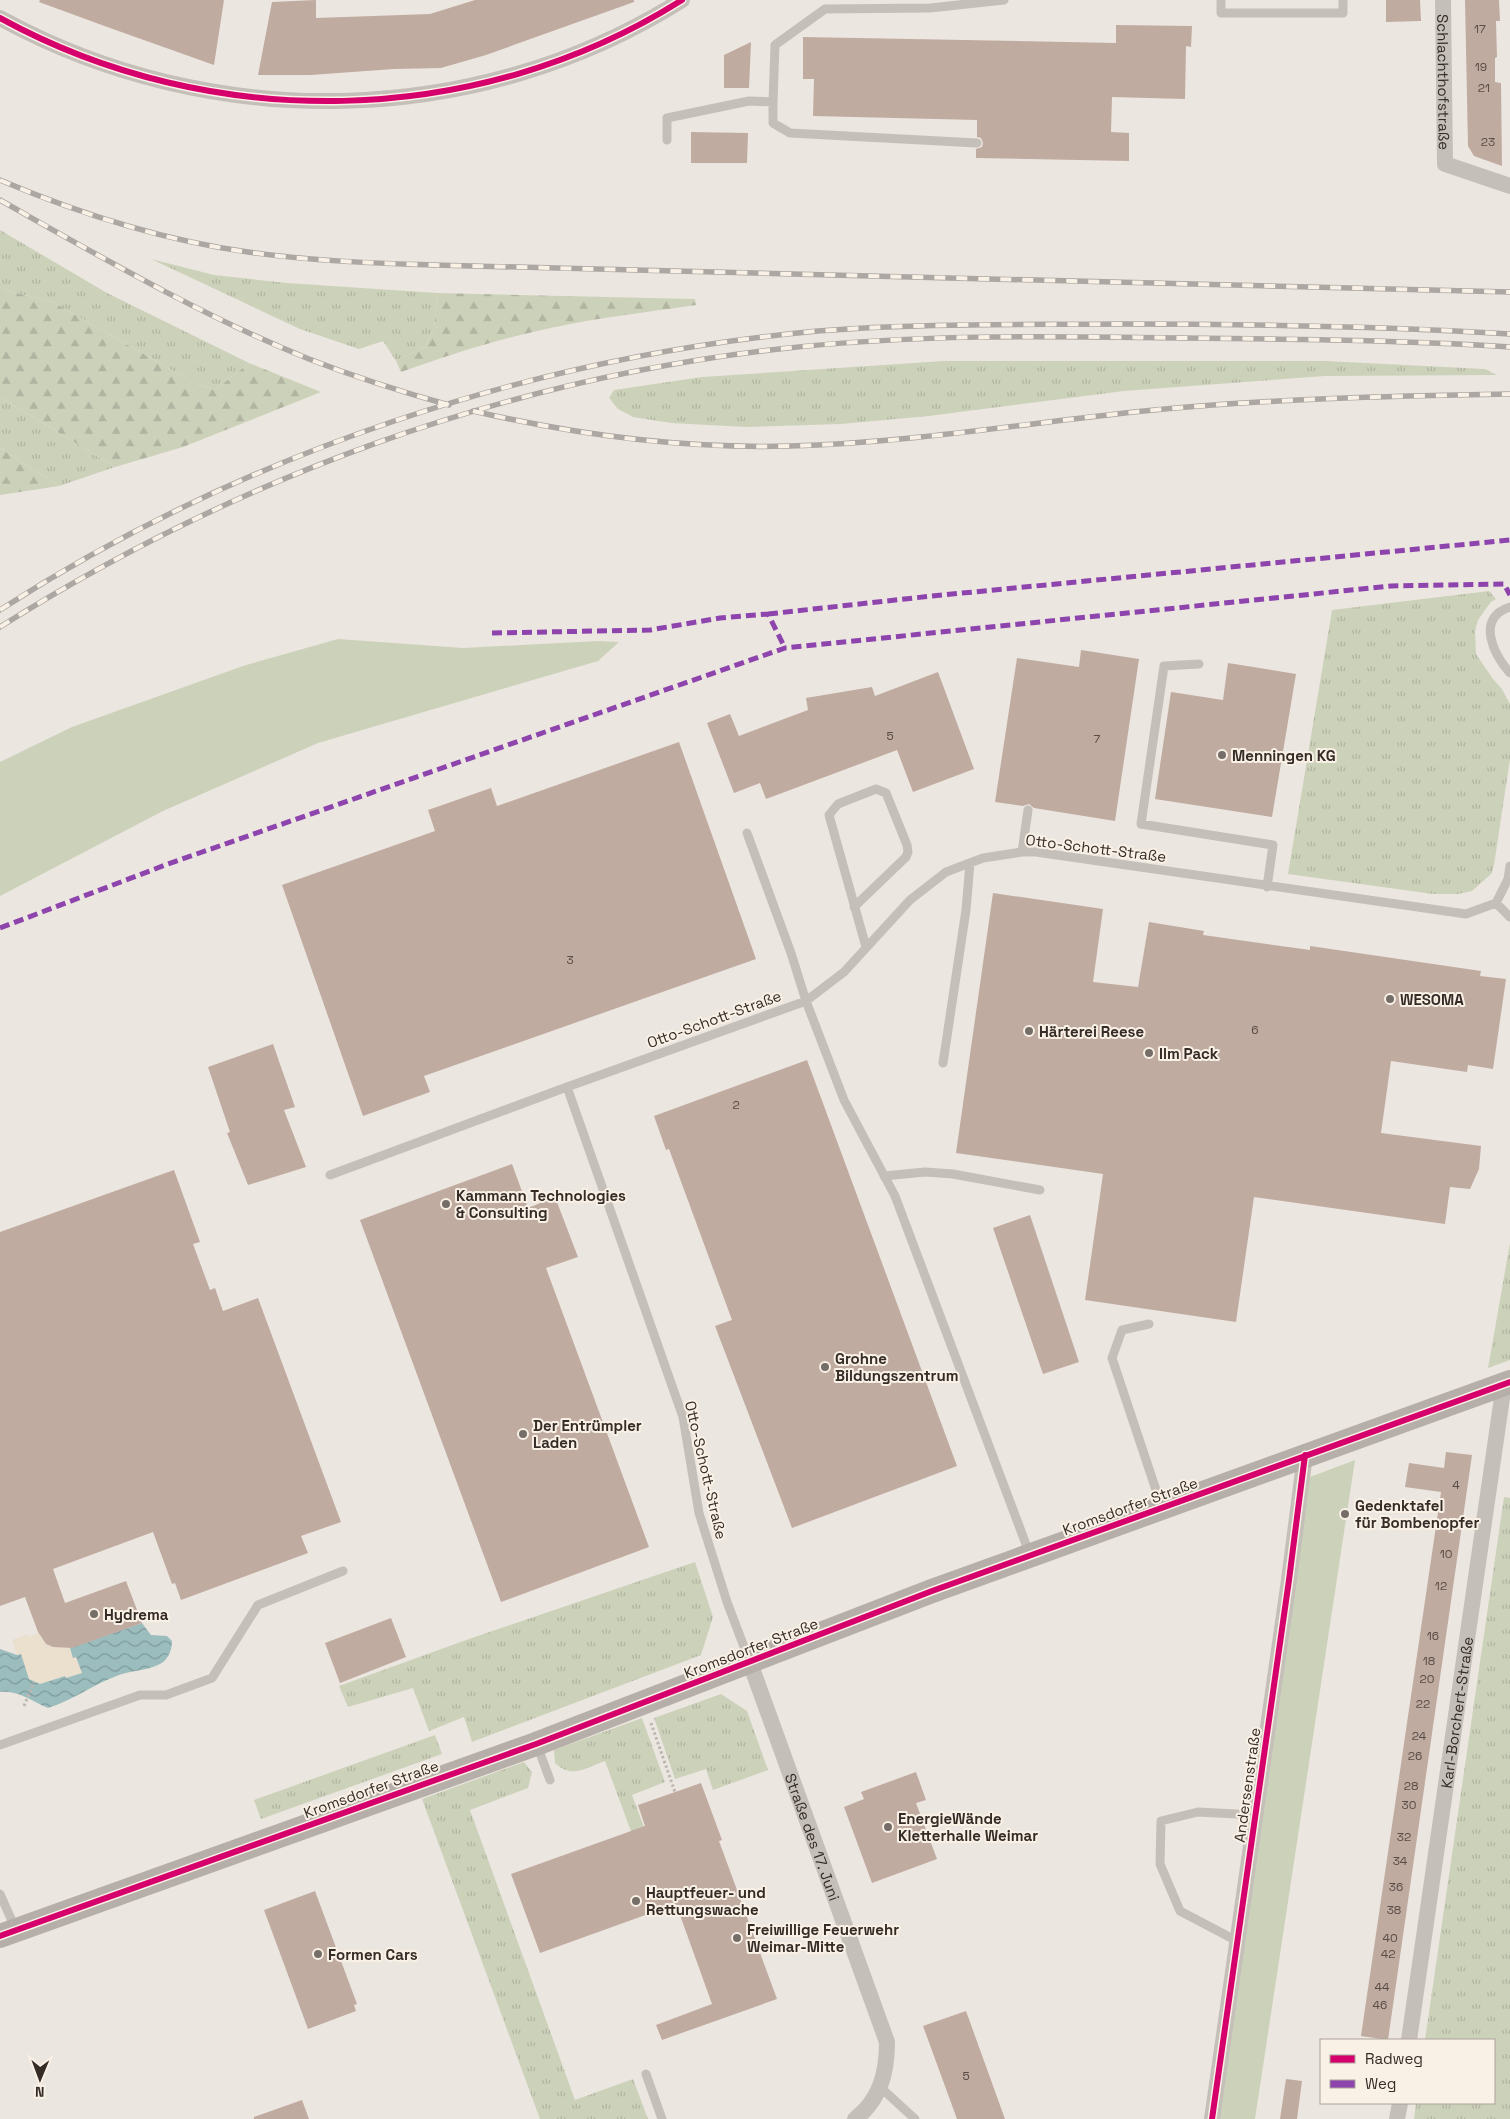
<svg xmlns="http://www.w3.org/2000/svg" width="1510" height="2119" font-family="'Space Grotesk',sans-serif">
	<defs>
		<pattern id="grass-tufts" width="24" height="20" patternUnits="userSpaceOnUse" patternTransform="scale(1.25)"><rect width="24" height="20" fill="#ccd2ba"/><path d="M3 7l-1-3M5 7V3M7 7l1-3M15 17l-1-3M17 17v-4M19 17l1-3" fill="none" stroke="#b0b4a0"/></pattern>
		<pattern id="forest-firs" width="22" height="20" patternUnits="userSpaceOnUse" patternTransform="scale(1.25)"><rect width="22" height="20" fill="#ccd2ba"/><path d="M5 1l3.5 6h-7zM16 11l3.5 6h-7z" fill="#b0b4a0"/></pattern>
		<pattern id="water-waves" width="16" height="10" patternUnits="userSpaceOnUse" patternTransform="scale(1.25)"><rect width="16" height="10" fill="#9bbdbe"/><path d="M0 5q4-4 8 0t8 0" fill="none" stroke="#7f9a9a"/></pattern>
	</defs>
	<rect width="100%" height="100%" fill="#ece6e0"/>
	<path fill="url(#grass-tufts)" d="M 0,230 L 107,293 L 249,363 L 215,390 L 194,383 L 53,302 L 5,290 L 0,280 Z
		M 151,259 L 214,275 L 287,283 L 437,293 L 434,328 L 425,347 L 396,361 L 383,341 L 359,349 L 300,329 Z
		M 944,361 L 1325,361 L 1485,369 L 1497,375 L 1325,376 L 1124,391 L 929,416 L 841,424 L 746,427 L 671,423 L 633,417 L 618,409 L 609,398 L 614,390 L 702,377 Z
		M 0,397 L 115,467 L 59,486 L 0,448 Z
		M 1489,591 L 1496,599 L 1491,602 L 1485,610 L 1478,620 L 1475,631 L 1476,654 L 1493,679 L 1502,689 L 1510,704 L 1510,759 L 1494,865 L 1492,873 L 1472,891 L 1458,894 L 1433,894 L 1288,874 L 1332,610 Z
		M 1510,1243 L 1510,1360 L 1488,1368 Z
		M 1504,1497 L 1510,1498 L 1510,2119 L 1414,2119 L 1416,2103 L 1494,2103 L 1494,2040 L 1425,2040 Z
		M 695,1562 L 713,1617 L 701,1655 L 472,1742 L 464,1717 L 429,1731 L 413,1688 L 348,1707 L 339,1686 L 469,1639 Z
		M 721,1694 L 747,1711 L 768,1770 L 713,1790 L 706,1769 L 675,1779 L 654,1718 Z
		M 642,1718 L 665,1782 L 632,1795 L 645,1830 L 632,1834 L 605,1761 C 585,1768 572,1779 555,1763 L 554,1750 Z
		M 435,1735 L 442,1754 L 261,1819 L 254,1800 Z
		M 524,1762 L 532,1772 L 528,1788 L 470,1810 L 575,2100 L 633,2079 L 648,2119 L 540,2119 L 422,1799 Z"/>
	<path fill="url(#forest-firs)" d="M 0,280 L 5,290 L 53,302 L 194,383 L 215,390 L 249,363 L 321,392 L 183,447 L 115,467 L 0,397 Z
		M 437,293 L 695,299 L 696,305 C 641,313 586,319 533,332 C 488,342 444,357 401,372 L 396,361 L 425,347 L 434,328 Z
		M 0,448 L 59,486 L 0,495 Z"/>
	<path fill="#ccd2ba" d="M 338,639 L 463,648 L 598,641 L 619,642 L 598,661 L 318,743 L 163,811 L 0,896 L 0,762 L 72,727 L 243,666 Z
		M 1355,1460 L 1255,2119 L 1212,2119 L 1302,1480 Z"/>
	<path fill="#ebdfce" d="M 38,1633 L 46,1644 L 53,1647 L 70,1648 L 73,1657 L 76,1657 L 82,1673 L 66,1678 L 65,1676 L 40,1684 L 29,1679 L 21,1655 L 17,1655 L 12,1640 L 28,1634 L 29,1637 Z"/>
	<path fill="url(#water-waves)" d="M 142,1623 L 151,1635 L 167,1636 L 172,1641 C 172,1650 168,1660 160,1664 C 147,1671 132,1670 119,1675 C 94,1684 73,1700 48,1708 C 31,1701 19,1690 0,1692 L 0,1649 L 17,1655 L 21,1654 L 29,1679 L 40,1684 L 65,1676 L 66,1678 L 82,1673 L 76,1657 L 73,1658 L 70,1648 Z"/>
	<path fill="#c0aba1" d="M 40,0 L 224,0 L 214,65 L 110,28 L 39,2 Z
		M 316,0 L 316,18 L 430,14 L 475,0 L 634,0 L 634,2 L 486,55 L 441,68 L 394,69 L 311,75 L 258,75 L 272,2 Z
		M 1386,0 L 1420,0 L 1421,21 L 1386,22 Z
		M 1465,0 L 1499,0 L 1500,21 L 1496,21 L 1497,57 L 1495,58 L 1495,82 L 1501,83 L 1502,166 L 1474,156 L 1468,146 Z
		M 1116,25 L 1192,26 L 1191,47 L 1186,46 L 1185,99 L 1112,97 L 1111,132 L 1129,133 L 1129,161 L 976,158 L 976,149 L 982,147 L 983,143 L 981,138 L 977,137 L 977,120 L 813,116 L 814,79 L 803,79 L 803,37 L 1116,43 Z
		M 751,42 L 749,88 L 724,88 L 724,55 Z
		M 691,132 L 748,133 L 747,163 L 691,163 Z
		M 1081,650 L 1139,659 L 1115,821 L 1034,808 L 1029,804 L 1023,806 L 995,802 L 1017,658 L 1079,667 Z
		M 1228,663 L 1296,674 L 1272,817 L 1155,799 L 1171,692 L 1223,700 Z
		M 938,672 L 974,769 L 913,792 L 897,750 L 766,799 L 760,783 L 734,793 L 707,723 L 730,714 L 739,736 L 808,710 L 806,698 L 872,687 L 875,696 Z
		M 679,742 L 756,959 L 424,1076 L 430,1092 L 363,1116 L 282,885 L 435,831 L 428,810 L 491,788 L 497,806 Z
		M 993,893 L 1103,909 L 1093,982 L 1138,987 L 1149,922 L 1204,931 L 1203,935 L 1310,950 L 1310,946 L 1481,971 L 1480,976 L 1506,979 L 1493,1069 L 1468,1065 L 1467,1072 L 1391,1061 L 1381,1133 L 1481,1146 L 1479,1169 L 1470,1189 L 1450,1187 L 1445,1224 L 1254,1197 L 1236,1322 L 1085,1300 L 1103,1174 L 956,1153 Z
		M 273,1044 L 295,1107 L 284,1110 L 306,1167 L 248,1185 L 227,1133 L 230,1132 L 208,1067 Z
		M 807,1060 L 957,1466 L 792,1528 L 715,1326 L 732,1320 L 669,1149 L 666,1150 L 654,1116 Z
		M 512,1164 L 528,1208 L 555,1197 L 578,1257 L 546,1268 L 649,1547 L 501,1602 L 360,1220 Z
		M 174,1170 L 200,1242 L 193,1244 L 210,1290 L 215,1288 L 223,1311 L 258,1298 L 341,1522 L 301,1536 L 308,1553 L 181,1600 L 175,1583 L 172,1584 L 153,1532 L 53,1569 L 65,1603 L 126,1581 L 142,1623 L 72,1648 L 53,1647 L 46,1644 L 38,1632 L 25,1597 L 0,1606 L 0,1232 Z
		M 1030,1215 L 1079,1362 L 1043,1374 L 993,1228 Z
		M 1446,1452 L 1472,1455 L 1388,2040 L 1361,2036 L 1441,1492 L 1405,1487 L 1409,1463 L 1444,1468 Z
		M 391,1618 L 406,1657 L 340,1683 L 325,1643 Z
		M 916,1772 L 926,1800 L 916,1803 L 937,1859 L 872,1883 L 844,1807 L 864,1799 L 861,1792 Z
		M 701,1783 L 722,1840 L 719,1841 L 777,1999 L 662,2040 L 656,2025 L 712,2004 L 676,1904 L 540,1953 L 511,1874 L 645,1826 L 638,1805 Z
		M 315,1891 L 357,2004 L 354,2005 L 356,2011 L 308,2029 L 264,1910 Z
		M 966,2011 L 1005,2119 L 957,2119 L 923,2026 Z
		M 1286,2079 L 1302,2081 L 1297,2119 L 1280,2119 Z
		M 302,2100 L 309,2119 L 254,2119 L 254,2117 Z"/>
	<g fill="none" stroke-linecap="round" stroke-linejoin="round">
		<path stroke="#beb7b1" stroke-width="3" stroke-dasharray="2.5 2.5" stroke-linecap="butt" d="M 24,1706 L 34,1682
			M 651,1723 L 675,1792"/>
		<path stroke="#c5bfb9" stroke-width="9" d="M 1221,0 L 1221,13 L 1343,13 L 1343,0
			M 773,102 L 773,123 L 790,133 L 977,143
			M 667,140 L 667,118 L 749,101 L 773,102 L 775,45 L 825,9 L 930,8 L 1004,0
			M 1510,607 C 1475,618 1494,655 1510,673
			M 1199,664 L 1164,666 L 1141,824 L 1273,845 L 1267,887
			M 747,833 L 791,953 L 806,1001 L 844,1100 L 895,1196 L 1030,1555
			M 1022,852 L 1028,810
			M 1496,903 L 1510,917
			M 854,907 L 906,857 L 908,852 L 907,845 L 886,793 L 876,789 L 838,804 L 829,815 L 866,947
			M 943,1063 L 966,910 L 970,863
			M 330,1175 L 567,1087
			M 884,1176 L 925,1172 L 953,1174 L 1040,1190
			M 1149,1324 L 1122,1330 L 1112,1358 L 1162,1508
			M 749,1660 L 727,1602 L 699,1513 L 683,1417 L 567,1087 L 806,1001 L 844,972 L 910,900 L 946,872 L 983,858 L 1022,852 L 1036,852 L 1466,914 L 1496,903 L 1508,879 L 1510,866
			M 0,1745 L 140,1695 L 166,1695 L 212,1678 L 258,1605 L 343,1571
			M 537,1745 L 550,1780
			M 0,1894 L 16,1930
			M 1237,1941 L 1180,1911 L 1160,1864 L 1161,1821 L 1198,1812 L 1255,1815
			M 646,2074 L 662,2119
			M 879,2086 L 915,2119"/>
		<g stroke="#c5bfb9" stroke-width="16">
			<path id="s1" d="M 1443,0 L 1445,164 L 1510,186"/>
			<path d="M 0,18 C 211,134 478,129 682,0"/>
			<path id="s2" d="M 749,1660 L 887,2042 C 887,2073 880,2100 855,2119"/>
			<path id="s3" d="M 1409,2040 L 1504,1384"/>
			<path d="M 1212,2119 L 1289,1580 L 1305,1455"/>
			<path d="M 1397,2119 L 1400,2103"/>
		</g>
		<path stroke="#b6afa9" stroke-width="24" d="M 0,1936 L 536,1744 L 932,1591 L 1510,1382"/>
		<defs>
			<path id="rail" d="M 0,180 C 80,214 162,240 248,252 C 310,261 372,263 434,265 L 1510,292
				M 0,200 C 101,257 202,316 309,359 C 355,377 402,392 449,405
				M 473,411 C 577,435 683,449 790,446 C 909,443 1026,423 1144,411 C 1265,399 1388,396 1510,394
				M 0,610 C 241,454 532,357 818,331 C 918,323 1018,325 1117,324 C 1248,324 1379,326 1510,334
				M 0,627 C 235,479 501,380 779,349 C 912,334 1046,336 1180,338 C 1290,339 1400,340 1510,347"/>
		</defs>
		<use href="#rail" stroke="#aca7a3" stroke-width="5.5"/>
		<use href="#rail" stroke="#f9f1e6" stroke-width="4" stroke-dasharray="11" stroke-linecap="butt"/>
		<path stroke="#8e44ad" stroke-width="5" stroke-dasharray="10 5" stroke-linecap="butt" d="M 768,614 L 932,596 L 1510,540
			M 492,633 L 650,630 L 720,618 L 768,614 L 785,648
			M 0,928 L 168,864 L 785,648 L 1391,586 L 1504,584 L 1510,595"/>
		<defs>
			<path id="cycleway" d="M 0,18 C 211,134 478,129 682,0
				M 0,1936 L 536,1744 L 932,1591 L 1510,1382
				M 1212,2119 L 1289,1580 L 1305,1455"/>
		</defs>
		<use href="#cycleway" stroke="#f9f1e6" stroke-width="9"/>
		<use href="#cycleway" stroke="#d6006c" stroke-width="6"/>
	</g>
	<g fill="#756d68" stroke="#f9f1e6" stroke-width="2">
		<circle cx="1222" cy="755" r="5"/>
		<circle cx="1390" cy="999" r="5"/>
		<circle cx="1029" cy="1031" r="5"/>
		<circle cx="1149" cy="1053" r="5"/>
		<circle cx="446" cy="1204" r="5"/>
		<circle cx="825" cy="1367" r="5"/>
		<circle cx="523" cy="1434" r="5"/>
		<circle cx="1345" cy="1514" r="5"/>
		<circle cx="94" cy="1614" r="5"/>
		<circle cx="888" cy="1827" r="5"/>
		<circle cx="636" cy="1901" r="5"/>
		<circle cx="737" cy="1938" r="5"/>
		<circle cx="318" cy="1954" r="5"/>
	</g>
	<g text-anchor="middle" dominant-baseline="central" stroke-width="4" stroke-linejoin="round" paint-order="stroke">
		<g font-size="12" fill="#584c46">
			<text x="1480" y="29">17</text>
			<text x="1481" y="67">19</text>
			<text x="1484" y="88">21</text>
			<text x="1488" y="142">23</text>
			<text x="890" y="736">5</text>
			<text x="1097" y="739">7</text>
			<text x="570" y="960">3</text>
			<text x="1255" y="1030">6</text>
			<text x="736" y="1105">2</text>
			<text x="1456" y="1485">4</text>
			<text x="1446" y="1554">10</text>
			<text x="1441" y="1586">12</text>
			<text x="1433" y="1636">16</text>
			<text x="1429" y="1661">18</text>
			<text x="1427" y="1679">20</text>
			<text x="1423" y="1704">22</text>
			<text x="1419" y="1736">24</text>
			<text x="1415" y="1756">26</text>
			<text x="1411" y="1786">28</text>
			<text x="1409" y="1805">30</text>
			<text x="1404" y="1837">32</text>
			<text x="1400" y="1861">34</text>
			<text x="1396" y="1887">36</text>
			<text x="1394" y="1910">38</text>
			<text x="1390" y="1938">40</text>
			<text x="1388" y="1954">42</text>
			<text x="1382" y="1987">44</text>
			<text x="1380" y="2005">46</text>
			<text x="966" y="2076">5</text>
		</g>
		<g font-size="15" fill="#352c27" stroke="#f9f1e6">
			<text stroke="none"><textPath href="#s1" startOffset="82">Schlachthofstraße</textPath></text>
			<text transform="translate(1096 848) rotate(7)">Otto-Schott-Straße</text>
			<text transform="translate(714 1019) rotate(-20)">Otto-Schott-Straße</text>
			<text transform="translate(706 1470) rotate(77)">Otto-Schott-Straße</text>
			<text transform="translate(1130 1506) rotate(-20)">Kromsdorfer Straße</text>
			<text transform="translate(751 1648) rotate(-21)">Kromsdorfer Straße</text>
			<text stroke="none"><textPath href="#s3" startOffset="331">Karl-Borchert-Straße</textPath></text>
			<text transform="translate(1247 1785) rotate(-82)">Andersenstraße</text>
			<text transform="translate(371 1789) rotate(-20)">Kromsdorfer Straße</text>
			<text stroke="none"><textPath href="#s2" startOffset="188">Straße des 17. Juni</textPath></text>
		</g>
		<g font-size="15" font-weight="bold" fill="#352c27" stroke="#f9f1e6" text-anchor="start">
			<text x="1232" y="755">Menningen KG</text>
			<text x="1400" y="999">WESOMA</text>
			<text x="1039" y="1031">Härterei Reese</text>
			<text x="1159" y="1053">Ilm Pack</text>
			<text x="456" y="1195">Kammann Technologies<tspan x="456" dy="17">&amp; Consulting</tspan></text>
			<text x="835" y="1358">Grohne<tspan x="835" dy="17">Bildungszentrum</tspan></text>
			<text x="533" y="1425">Der Entrümpler<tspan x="533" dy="17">Laden</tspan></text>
			<text x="1355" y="1505">Gedenktafel<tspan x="1355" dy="17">für Bombenopfer</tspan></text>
			<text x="104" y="1614">Hydrema</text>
			<text x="898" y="1818">EnergieWände<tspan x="898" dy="17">Kletterhalle Weimar</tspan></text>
			<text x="646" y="1892">Hauptfeuer- und<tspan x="646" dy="17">Rettungswache</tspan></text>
			<text x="747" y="1929">Freiwillige Feuerwehr<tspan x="747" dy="17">Weimar-Mitte</tspan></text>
			<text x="328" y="1954">Formen Cars</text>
		</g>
	</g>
	<rect x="1320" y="2039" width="175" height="65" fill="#f9f1e6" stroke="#aba29a"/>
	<rect x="1330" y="2055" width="25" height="8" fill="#d6006c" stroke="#aba29a"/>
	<text x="1365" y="2064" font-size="15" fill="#352c27">Radweg</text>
	<rect x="1330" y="2080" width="25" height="8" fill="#8e44ad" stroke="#aba29a"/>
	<text x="1365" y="2089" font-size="15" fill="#352c27">Weg</text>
	<g transform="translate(40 2079) rotate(181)" stroke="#f9f1e6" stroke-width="4" paint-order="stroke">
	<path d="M0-4L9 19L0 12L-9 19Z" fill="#352c27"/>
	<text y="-8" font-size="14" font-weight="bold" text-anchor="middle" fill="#352c27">N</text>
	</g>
</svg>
